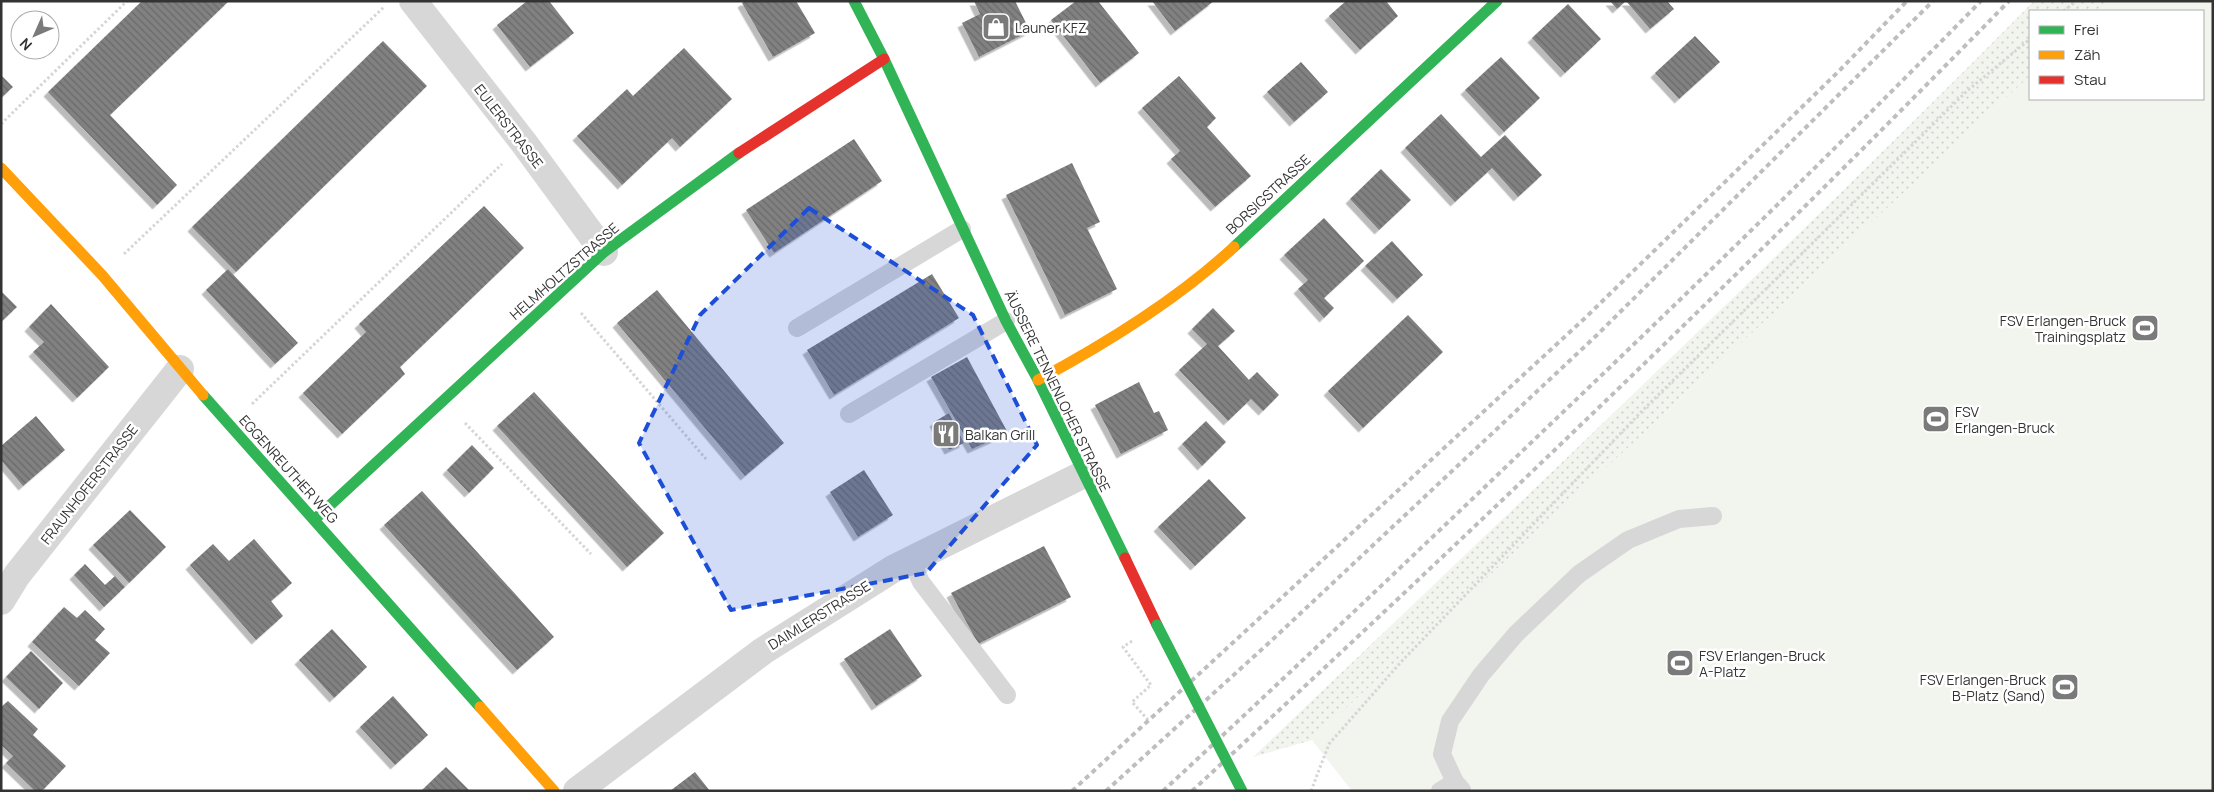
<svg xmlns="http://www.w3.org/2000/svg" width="2214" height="792" font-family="Manrope,sans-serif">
	<defs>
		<pattern id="grass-dots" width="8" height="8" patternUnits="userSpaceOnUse" patternTransform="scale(1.25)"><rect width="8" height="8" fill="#f1f5ed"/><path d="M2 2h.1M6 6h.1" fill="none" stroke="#cfd2cc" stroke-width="1.8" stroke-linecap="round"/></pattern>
		<pattern id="building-back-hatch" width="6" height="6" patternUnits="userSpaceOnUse" patternTransform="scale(1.25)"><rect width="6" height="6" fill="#818181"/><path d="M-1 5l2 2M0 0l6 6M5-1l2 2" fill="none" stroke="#6a6a6a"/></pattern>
		<filter id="shadow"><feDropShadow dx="-4.5" dy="4.5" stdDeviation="0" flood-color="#0004"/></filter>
	</defs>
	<rect width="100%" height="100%" fill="#fff"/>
	<path fill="url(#grass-dots)" d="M 2034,1 L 2111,1 L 2100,11 L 2030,11 L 2030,76 L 1312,740 L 1253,757 C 1515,507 1779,258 2034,1 Z"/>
	<path fill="#f1f5ed" d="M 2111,1 L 2213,1 L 2213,791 L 1352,791 L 1312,740 L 2030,76 L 2030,99 L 2203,99 L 2203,11 L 2100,11 Z"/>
	<path fill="url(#building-back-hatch)" filter="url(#shadow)" d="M 142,1 L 229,1 L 110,115 L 177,185 L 157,205 L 48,92 Z
		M 527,1 L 549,1 L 574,33 L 530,67 L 497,25 Z
		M 745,1 L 796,1 L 815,33 L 773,57 L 742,3 Z
		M 974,1 L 1015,1 L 1030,31 L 979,57 L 962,23 L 980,14 Z
		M 1076,1 L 1098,1 L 1139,53 L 1100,83 L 1051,20 Z
		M 1152,1 L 1214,1 L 1175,31 Z
		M 1346,1 L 1386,1 L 1398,16 L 1360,50 L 1329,16 Z
		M 1610,1 L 1667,1 L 1674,9 L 1650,29 L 1626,1 L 1617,9 Z
		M 1568,4 L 1601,39 L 1565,73 L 1532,38 Z
		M 1695,36 L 1720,62 L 1679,99 L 1655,73 Z
		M 383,41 L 427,86 L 236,272 L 192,227 Z
		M 684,48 L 732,99 L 680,147 L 672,138 L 622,185 L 577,136 L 627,89 L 633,96 Z
		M 1501,57 L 1540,98 L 1504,132 L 1465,90 Z
		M 1301,62 L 1328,92 L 1294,122 L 1267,92 Z
		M 1,75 L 13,87 L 1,98 Z
		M 1179,76 L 1216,118 L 1207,127 L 1251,176 L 1215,207 L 1171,159 L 1180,151 L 1142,108 Z
		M 1441,114 L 1481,157 L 1505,135 L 1542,175 L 1518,197 L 1492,168 L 1455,202 L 1405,148 Z
		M 854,139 L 882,181 L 774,253 L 746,210 Z
		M 1072,163 L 1100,222 L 1087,228 L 1117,289 L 1065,315 L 1006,195 Z
		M 1381,169 L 1411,200 L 1379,230 L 1350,199 Z
		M 484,206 L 524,248 L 400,367 L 405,374 L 342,434 L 303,393 L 366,332 L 359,324 Z
		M 1324,218 L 1364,261 L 1324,298 L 1334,308 L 1324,318 L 1298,289 L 1308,280 L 1284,255 Z
		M 1392,241 L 1423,275 L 1397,299 L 1365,266 Z
		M 228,269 L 298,343 L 275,364 L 206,290 Z
		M 932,274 L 959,318 L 834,395 L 807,350 Z
		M 657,290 L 784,443 L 745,476 L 617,323 Z
		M 1,291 L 17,307 L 1,322 Z
		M 51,304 L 109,367 L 77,398 L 33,352 L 44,342 L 29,327 Z
		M 1213,308 L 1235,331 L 1218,346 L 1249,380 L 1257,372 L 1279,395 L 1263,411 L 1251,399 L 1228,421 L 1179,370 L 1207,344 L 1192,329 Z
		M 1408,315 L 1443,352 L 1363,428 L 1328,391 Z
		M 967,357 L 1008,433 L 972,449 L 931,377 Z
		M 1139,382 L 1154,413 L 1159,411 L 1168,430 L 1121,454 L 1095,405 Z
		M 534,392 L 664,533 L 627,567 L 497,426 Z
		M 949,413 L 964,443 L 949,450 L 934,422 Z
		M 36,416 L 65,450 L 23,486 L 1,460 L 1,446 Z
		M 1206,421 L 1226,442 L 1202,466 L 1182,444 Z
		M 472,445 L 494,468 L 469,493 L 447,470 Z
		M 864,470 L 893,515 L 858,537 L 830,492 Z
		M 1209,479 L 1246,518 L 1195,566 L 1158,527 Z
		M 422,491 L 554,637 L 517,670 L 384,525 Z
		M 130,510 L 166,547 L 129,583 L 93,545 Z
		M 254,539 L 292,583 L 271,601 L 283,616 L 256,640 L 190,565 L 213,544 L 229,561 Z
		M 1044,546 L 1071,597 L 978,644 L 951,593 Z
		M 85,564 L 105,585 L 115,576 L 125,587 L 104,607 L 74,575 Z
		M 64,607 L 77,618 L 85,610 L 105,629 L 95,640 L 110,653 L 79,686 L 32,642 Z
		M 332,629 L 367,667 L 334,698 L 299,660 Z
		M 890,629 L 922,676 L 876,706 L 844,659 Z
		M 31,651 L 63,683 L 39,709 L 6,677 Z
		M 393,696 L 428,735 L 395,765 L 360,727 Z
		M 8,701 L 38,729 L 33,735 L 66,766 L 42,791 L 35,791 L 6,763 L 13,756 L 1,745 L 1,707 Z
		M 446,767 L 470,791 L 421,791 Z
		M 695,772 L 710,791 L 670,791 Z"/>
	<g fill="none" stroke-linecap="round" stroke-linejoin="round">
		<path stroke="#d6d6d6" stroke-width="3" stroke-dasharray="2.5 2.5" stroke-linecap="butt" d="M 2064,11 L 2076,1
			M 1,124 L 127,1
			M 124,254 L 384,7
			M 581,313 L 706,459
			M 252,404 L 502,164
			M 465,423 L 591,554
			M 1132,641 L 1123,647 L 1151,685 L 1132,702 L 1149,721
			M 1311,791 L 1329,744 L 1401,662 L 1643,410 L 1967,91 L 2030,39"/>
		<path stroke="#d7d7d7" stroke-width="18" d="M 797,328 L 962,229
			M 849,414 L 1006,321
			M 911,560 L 921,582 L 1007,695
			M 1455,782 L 1442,754 L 1450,721 L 1481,675 L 1516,634 L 1579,574 L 1628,540 L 1679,519 L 1713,516
			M 1440,791 L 1455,782 L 1462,790"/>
		<path stroke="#d7d7d7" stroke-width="28" d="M 413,1 L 524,143 L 604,252
			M 1,601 L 17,575 L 180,369
			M 577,791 L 763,651 L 893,569 L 1082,475"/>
		<path stroke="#30b455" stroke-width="11" d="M 854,1 L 884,59 L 1006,321 L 1038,380 L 1125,558
			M 1234,247 L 1497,1
			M 203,395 L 480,707
			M 314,520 L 604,252 L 739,153"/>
		<path stroke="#ff9f0a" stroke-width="11" d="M 1,168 L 102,275 L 203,395
			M 1038,380 C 1107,343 1177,300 1234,247
			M 480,707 L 554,791"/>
		<path stroke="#e5322d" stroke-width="11" d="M 739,153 L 884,59
			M 1125,558 L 1157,625"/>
		<path stroke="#bebebe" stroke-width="4" stroke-dasharray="5 4" stroke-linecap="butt" d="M 1072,791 L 1584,319 L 1838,72 L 1907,1
			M 1106,791 L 1271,641 L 1597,335 L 1933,1
			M 1163,791 C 1289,674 1413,556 1537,437 C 1687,294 1836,149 1981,1
			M 1192,791 C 1470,534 1744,272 2009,1"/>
		<path stroke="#30b455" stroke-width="11" d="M 1157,625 L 1242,791"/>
	</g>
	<path fill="#1d4ed8" fill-opacity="0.2" stroke="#1d4ed8" stroke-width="4" stroke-dasharray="10 6" stroke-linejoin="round" d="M 809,208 L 973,315 L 1037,445 L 926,573 L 731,610 L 639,443 L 700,315 Z"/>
	<defs>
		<symbol id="shop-square" viewBox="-11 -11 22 22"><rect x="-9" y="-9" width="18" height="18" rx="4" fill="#7a7a7a" stroke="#fff"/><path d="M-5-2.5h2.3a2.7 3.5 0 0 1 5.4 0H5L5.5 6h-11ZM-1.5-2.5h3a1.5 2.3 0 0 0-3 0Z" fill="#fff"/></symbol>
		<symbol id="stadium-square" viewBox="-11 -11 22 22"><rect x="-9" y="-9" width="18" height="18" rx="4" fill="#7a7a7a" stroke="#fff"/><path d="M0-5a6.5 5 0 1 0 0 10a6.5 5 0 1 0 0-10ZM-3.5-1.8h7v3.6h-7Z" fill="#fff"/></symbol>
		<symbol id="restaurant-square" viewBox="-11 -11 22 22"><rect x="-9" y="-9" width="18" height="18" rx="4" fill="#7a7a7a" stroke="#fff"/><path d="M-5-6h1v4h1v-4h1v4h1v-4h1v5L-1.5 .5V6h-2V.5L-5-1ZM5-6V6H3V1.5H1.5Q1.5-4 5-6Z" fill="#fff"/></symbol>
	</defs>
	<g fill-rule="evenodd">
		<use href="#shop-square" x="980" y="11" width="32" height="32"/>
		<use href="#stadium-square" x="2129" y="312" width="32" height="32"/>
		<use href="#stadium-square" x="1920" y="403" width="32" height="32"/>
		<use href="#restaurant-square" x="930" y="418" width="32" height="32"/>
		<use href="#stadium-square" x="1664" y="647" width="32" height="32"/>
		<use href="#stadium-square" x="2049" y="671" width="32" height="32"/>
	</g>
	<g text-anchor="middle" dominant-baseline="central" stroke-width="5" stroke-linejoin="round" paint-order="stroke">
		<g font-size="14" fill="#333" stroke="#fff" text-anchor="start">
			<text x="1015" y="27">Launer KFZ</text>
			<text x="2126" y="320" text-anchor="end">FSV Erlangen-Bruck<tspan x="2126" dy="16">Trainingsplatz</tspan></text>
			<text x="1955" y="411">FSV<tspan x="1955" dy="16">Erlangen-Bruck</tspan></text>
			<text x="965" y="434">Balkan Grill</text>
			<text x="1699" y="655">FSV Erlangen-Bruck<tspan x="1699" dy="16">A-Platz</tspan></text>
			<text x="2046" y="679" text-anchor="end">FSV Erlangen-Bruck<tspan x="2046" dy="16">B-Platz (Sand)</tspan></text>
		</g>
		<g font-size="14" fill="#333" stroke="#fff">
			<text transform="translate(509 126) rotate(52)">EULERSTRASSE</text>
			<text transform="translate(1268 194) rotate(-43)">BORSIGSTRASSE</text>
			<text transform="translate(564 271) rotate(-41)">HELMHOLTZSTRASSE</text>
			<text transform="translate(1058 391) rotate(64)">ÄUSSERE TENNENLOHER STRASSE</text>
			<text transform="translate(289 469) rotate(48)">EGGENREUTHER WEG</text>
			<text transform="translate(89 484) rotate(-52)">FRAUNHOFERSTRASSE</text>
			<text transform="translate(819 615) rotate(-32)">DAIMLERSTRASSE</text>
		</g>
	</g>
	<rect width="2214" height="792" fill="none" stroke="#333333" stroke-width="5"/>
	<rect x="2029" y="10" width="175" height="90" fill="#ffffff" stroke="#adadad"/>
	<rect x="2039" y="26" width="25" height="8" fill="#30b455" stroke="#adadad"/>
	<text x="2074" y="35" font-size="15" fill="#333333">Frei</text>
	<rect x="2039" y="51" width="25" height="8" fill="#ff9f0a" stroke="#adadad"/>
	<text x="2074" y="60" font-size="15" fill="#333333">Zäh</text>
	<rect x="2039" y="76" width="25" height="8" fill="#e5322d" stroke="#adadad"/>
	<text x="2074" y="85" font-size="15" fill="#333333">Stau</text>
	<g transform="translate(35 35) rotate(225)"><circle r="24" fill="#ffffff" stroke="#adadad"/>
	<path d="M0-4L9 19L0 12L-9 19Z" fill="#7a7a7a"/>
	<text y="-8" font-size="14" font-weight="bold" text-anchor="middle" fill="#333333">N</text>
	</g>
</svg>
